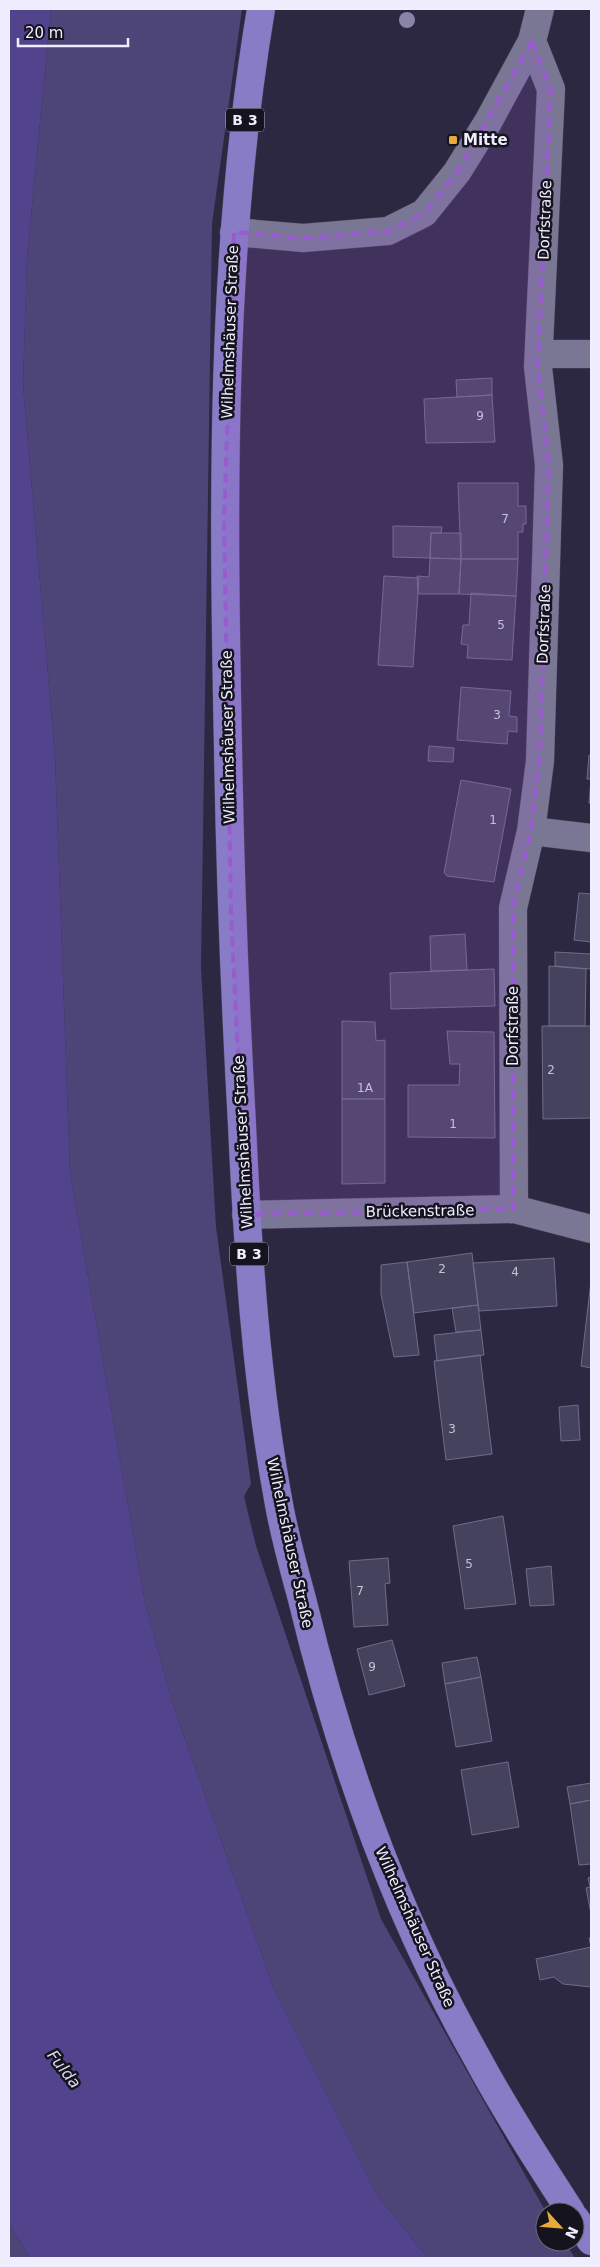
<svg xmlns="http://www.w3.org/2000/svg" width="600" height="2267" font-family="'DejaVu Sans',sans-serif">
	<rect width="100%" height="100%" fill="#2c2842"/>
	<path fill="#4d4577" d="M 51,9 L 242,9 L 212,224 L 201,968 L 216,1227 L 251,1484 L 244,1496 L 256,1546 L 381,1919 L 546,2212 L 545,2242 L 565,2242 L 575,2258 L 428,2258 L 375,2192 L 275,1992 L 173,1705 L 145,1603 L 70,1172 L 55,757 L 23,385 L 27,257 Z
		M 9,2223 L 30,2258 L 9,2258 Z"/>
	<path fill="#52448c" d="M 9,9 L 51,9 L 27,257 L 23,385 L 55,757 L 70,1172 L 145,1603 L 173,1705 L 275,1992 L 375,2192 L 428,2258 L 30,2258 L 9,2223 Z"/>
	<path fill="#45425d" stroke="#6f6c89" d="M 492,378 L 492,395 L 457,397 L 456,380 Z
		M 492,395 L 495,442 L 426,443 L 424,399 Z
		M 458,483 L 518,483 L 518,506 L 526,506 L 526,524 L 523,524 L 523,532 L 518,532 L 518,559 L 461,559 Z
		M 393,526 L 442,527 L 441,533 L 431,533 L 430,558 L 393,557 Z
		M 431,533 L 461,533 L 461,559 L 430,558 Z
		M 430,558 L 461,559 L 459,594 L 418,594 L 417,576 L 429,577 Z
		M 461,559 L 518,559 L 516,596 L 459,594 Z
		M 384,576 L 419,578 L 413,667 L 378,665 Z
		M 471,593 L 516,596 L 512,660 L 467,658 L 468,645 L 461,644 L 463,625 L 469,625 Z
		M 461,687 L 511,691 L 509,716 L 517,717 L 517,732 L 508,731 L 507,744 L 457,740 Z
		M 429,746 L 454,748 L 453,762 L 428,761 Z
		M 589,755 L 591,755 L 591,803 L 589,803 L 591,779 L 587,779 Z
		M 461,780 L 511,789 L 494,882 L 447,876 L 444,873 Z
		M 579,893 L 591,894 L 591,942 L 574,940 Z
		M 465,934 L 467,970 L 431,971 L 430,936 Z
		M 555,952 L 591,954 L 591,969 L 555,966 Z
		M 549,966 L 586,969 L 585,1026 L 549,1026 Z
		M 494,969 L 495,1006 L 391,1009 L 390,973 Z
		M 342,1021 L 375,1022 L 376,1041 L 385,1040 L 385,1099 L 342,1099 Z
		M 542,1026 L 591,1026 L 591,1118 L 543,1119 Z
		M 447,1031 L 494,1032 L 495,1138 L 408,1137 L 408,1085 L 459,1085 L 460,1064 L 450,1064 Z
		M 342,1099 L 385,1099 L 385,1183 L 342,1184 Z
		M 472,1253 L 478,1305 L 414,1313 L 407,1262 Z
		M 554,1258 L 557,1306 L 479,1311 L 473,1263 Z
		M 407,1262 L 419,1355 L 394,1357 L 381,1294 L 381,1265 Z
		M 591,1281 L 591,1368 L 581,1366 Z
		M 478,1305 L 481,1330 L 456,1332 L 452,1308 Z
		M 481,1330 L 484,1355 L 437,1361 L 434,1335 Z
		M 480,1355 L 492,1454 L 446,1460 L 434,1361 Z
		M 578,1405 L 580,1440 L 561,1441 L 559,1407 Z
		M 503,1516 L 516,1604 L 465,1609 L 453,1526 Z
		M 388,1558 L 390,1583 L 385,1584 L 388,1625 L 354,1627 L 349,1561 Z
		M 551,1566 L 554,1605 L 530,1606 L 526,1569 Z
		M 392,1640 L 405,1686 L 369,1695 L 357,1649 Z
		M 477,1657 L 481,1677 L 445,1684 L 442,1663 Z
		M 481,1677 L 492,1741 L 456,1747 L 445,1684 Z
		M 508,1762 L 519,1827 L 472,1835 L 461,1770 Z
		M 591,1783 L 591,1800 L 570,1804 L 567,1787 Z
		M 591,1800 L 591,1864 L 579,1865 L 570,1804 Z
		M 591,1877 L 591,1914 L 586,1888 L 590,1887 L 588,1878 Z
		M 589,1938 L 591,1938 L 591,1987 L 563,1984 L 554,1977 L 540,1980 L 536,1959 L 591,1947 Z"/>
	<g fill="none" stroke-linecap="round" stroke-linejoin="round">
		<defs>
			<path id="minor" d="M 234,232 L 303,238 L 388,231 L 424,213 L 457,172 L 488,122 L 532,41 L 540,9
				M 539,354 L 591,354
				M 531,831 L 591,838
				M 514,1209 L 513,908 L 531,831 L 540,761 L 549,465 L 538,367 L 551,89 L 532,41
				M 246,1215 L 514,1209 L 591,1229"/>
			<path id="major" d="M 261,9 C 220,253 223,501 228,748 C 230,874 235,999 242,1125 C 248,1254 256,1383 280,1510 C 286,1540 294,1570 302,1599 C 340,1757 396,1914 476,2056 C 505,2110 538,2161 571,2212
				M 575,2218 L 591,2241"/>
		</defs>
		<use href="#minor" stroke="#49465b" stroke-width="29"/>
		<use href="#major" stroke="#49465b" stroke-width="29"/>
		<use href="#minor" stroke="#7a7795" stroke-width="28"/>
		<use href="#major" stroke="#887cc7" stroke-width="28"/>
	</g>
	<circle fill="#8985a8" cx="407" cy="20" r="8"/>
	<path fill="#985ccf" fill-opacity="0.2" stroke="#985ccf" stroke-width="4" stroke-dasharray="10 6" stroke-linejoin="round" d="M 532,41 L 551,89 L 538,367 L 549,465 L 540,761 L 531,831 L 513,908 L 514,1209 L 246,1215 L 231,916 L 224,521 L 234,232 L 303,238 L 388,231 L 424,213 L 457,172 Z"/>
	<rect fill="#e8ab37" stroke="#14131e" stroke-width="2" x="448" y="135" width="10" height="10" rx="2.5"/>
	<g text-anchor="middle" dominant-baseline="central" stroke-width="5" stroke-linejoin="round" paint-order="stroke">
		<g font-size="12" fill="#c4c2d6">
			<text x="480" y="416">9</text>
			<text x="505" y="519">7</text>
			<text x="501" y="625">5</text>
			<text x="497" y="715">3</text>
			<text x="493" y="820">1</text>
			<text x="551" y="1070">2</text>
			<text x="365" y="1088">1A</text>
			<text x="453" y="1124">1</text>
			<text x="442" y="1269">2</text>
			<text x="515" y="1272">4</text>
			<text x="452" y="1429">3</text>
			<text x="469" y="1564">5</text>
			<text x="360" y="1591">7</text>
			<text x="372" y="1667">9</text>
		</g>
		<g fill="#14131e" stroke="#adacbb" stroke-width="1">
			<rect x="226" y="108.5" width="38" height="23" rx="4"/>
			<rect x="230" y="1242.5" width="38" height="23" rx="4"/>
		</g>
		<g font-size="14" font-weight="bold" fill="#efedfe">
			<text x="245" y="120">B 3</text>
			<text x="249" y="1254">B 3</text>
		</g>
		<g font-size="15" font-weight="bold" fill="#efedfe" stroke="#14131e" text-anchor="start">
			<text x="463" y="140">Mitte</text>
		</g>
		<g font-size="15" fill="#efedfe" stroke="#14131e">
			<text transform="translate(545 220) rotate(-88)">Dorfstraße</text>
			<text transform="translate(230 332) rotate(-88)">Wilhelmshäuser Straße</text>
			<text transform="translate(544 624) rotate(-88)">Dorfstraße</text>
			<text transform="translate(228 737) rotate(-91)">Wilhelmshäuser Straße</text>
			<text transform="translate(513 1026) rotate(-90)">Dorfstraße</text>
			<text transform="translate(243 1142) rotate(-93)">Wilhelmshäuser Straße</text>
			<text transform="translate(420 1211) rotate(-1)">Brückenstraße</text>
			<text transform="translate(290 1543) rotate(78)">Wilhelmshäuser Straße</text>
			<text transform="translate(415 1927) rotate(66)">Wilhelmshäuser Straße</text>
		</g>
		<g font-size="16" font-style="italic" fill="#dcdaef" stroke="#14131e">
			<text transform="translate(64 2069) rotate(52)">Fulda</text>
		</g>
	</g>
	<rect width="600" height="2267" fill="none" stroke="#efedfe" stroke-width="20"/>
	<g transform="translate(560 2227) rotate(116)"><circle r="24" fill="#14131e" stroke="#6c6a78"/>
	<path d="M0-4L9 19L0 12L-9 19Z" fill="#e8ab37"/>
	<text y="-8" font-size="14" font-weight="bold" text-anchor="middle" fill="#efedfe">N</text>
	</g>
	<path d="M18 38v8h110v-8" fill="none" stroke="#efedfe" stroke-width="2.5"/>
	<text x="25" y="38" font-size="15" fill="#efedfe" stroke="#14131e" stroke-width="4" paint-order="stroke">20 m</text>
</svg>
